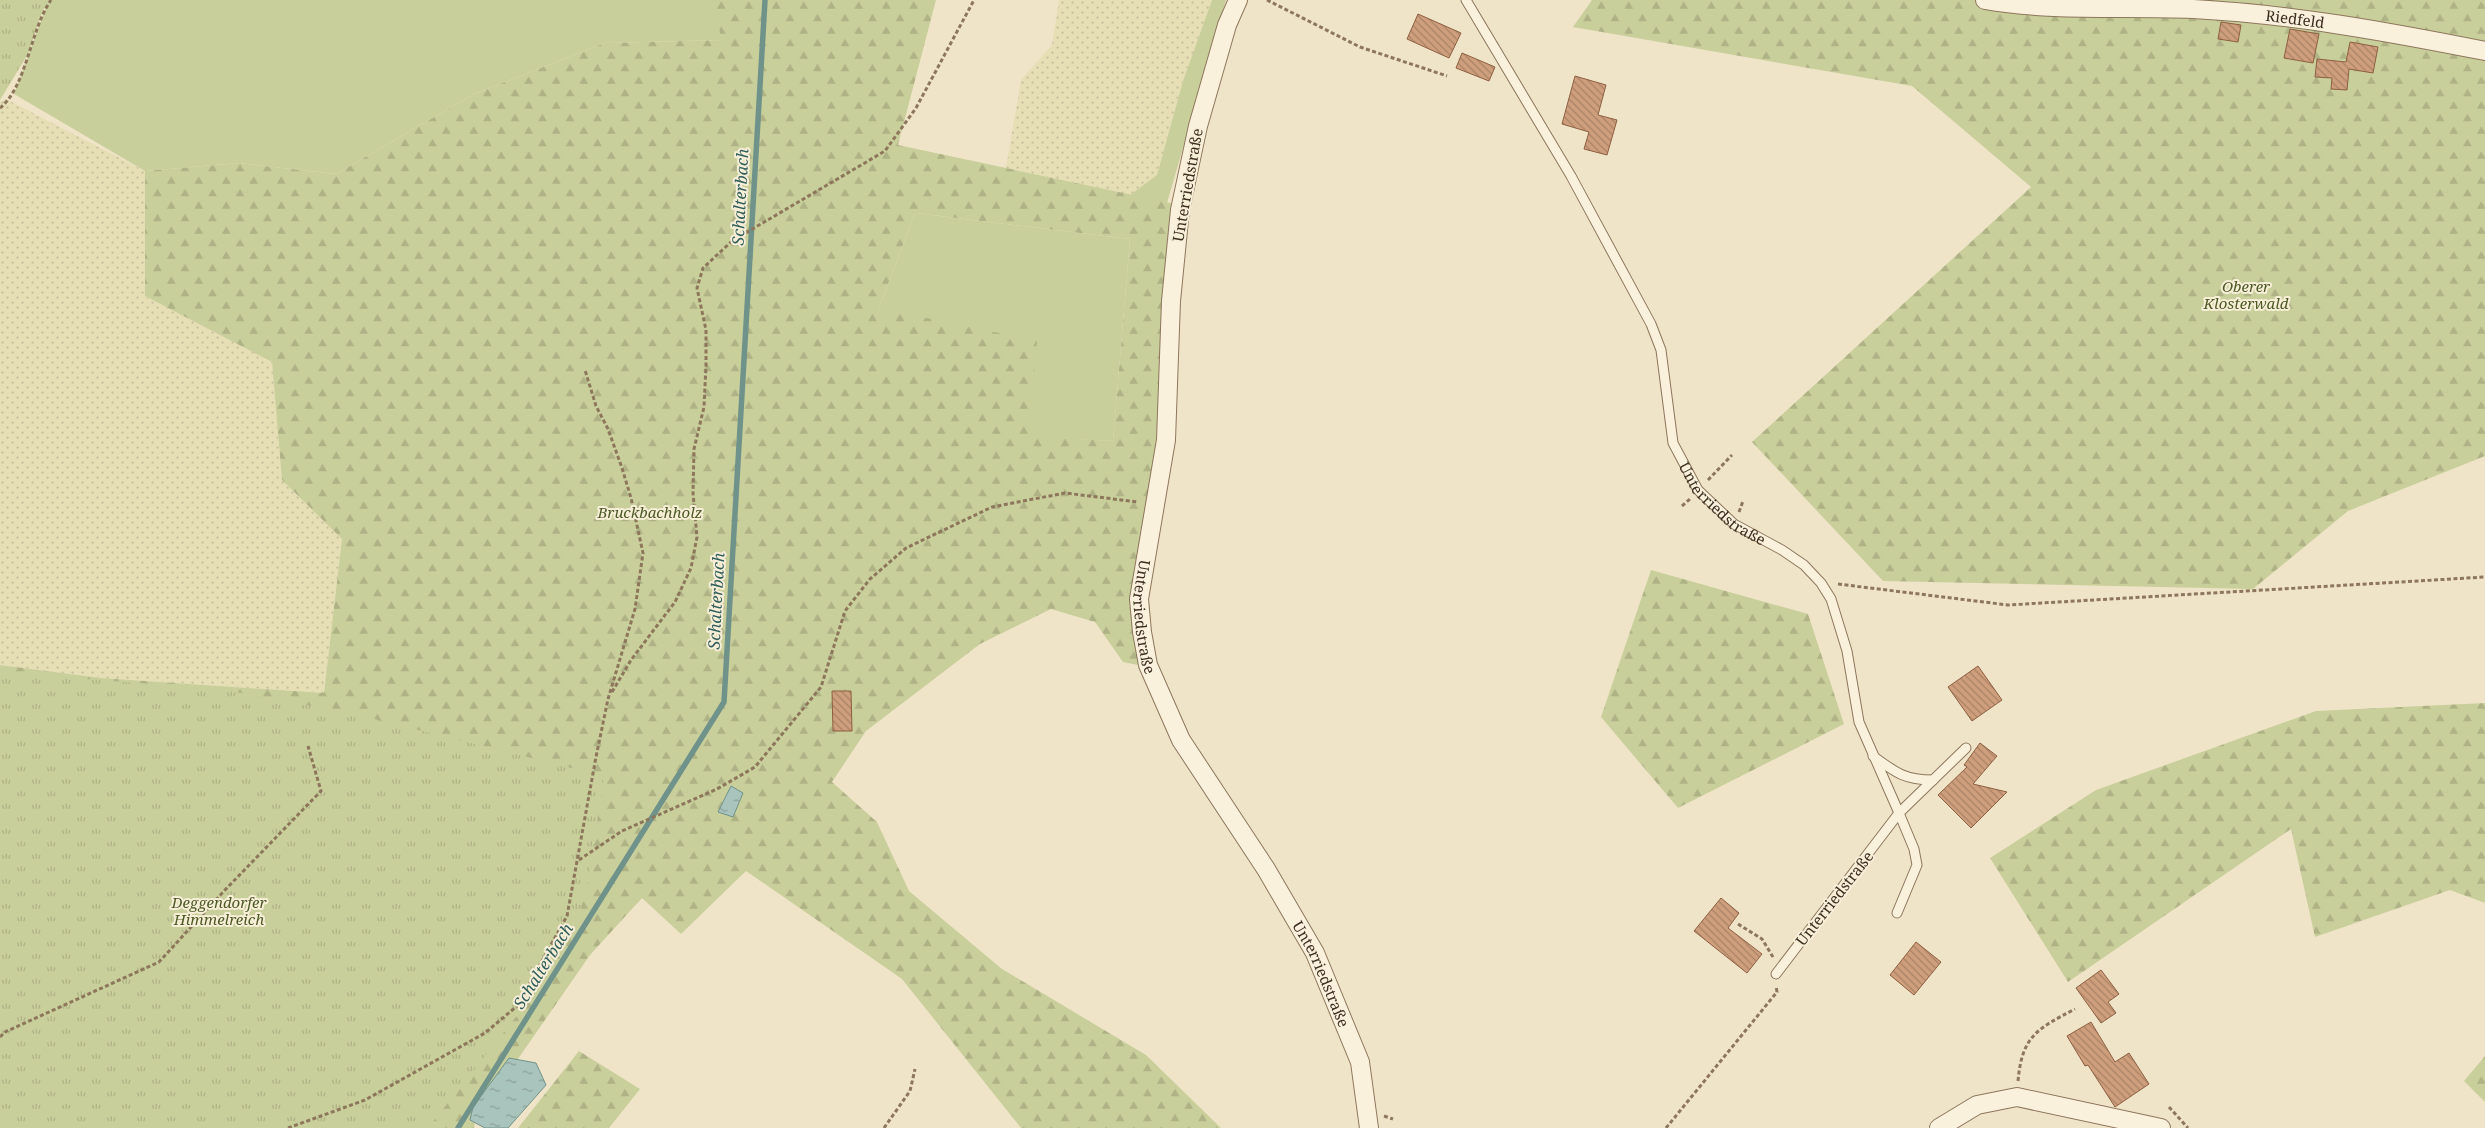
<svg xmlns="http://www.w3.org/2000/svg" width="2485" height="1128" font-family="'Noto Serif',serif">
	<defs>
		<pattern id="farmland-dots" width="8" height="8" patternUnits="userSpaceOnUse" patternTransform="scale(1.25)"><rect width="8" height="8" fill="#e6deb5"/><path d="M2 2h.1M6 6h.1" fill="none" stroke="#c6bf9b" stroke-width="1.8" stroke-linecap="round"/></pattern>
		<pattern id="forest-firs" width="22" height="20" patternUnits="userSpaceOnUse" patternTransform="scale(1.25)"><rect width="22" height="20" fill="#c9cf9b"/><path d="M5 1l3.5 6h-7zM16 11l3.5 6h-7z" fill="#aeb285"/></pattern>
		<pattern id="park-tufts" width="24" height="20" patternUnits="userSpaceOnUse" patternTransform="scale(1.25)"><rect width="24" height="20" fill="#c9cf9b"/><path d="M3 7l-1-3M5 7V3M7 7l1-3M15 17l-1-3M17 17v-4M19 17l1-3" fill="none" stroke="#aeb285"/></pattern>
		<pattern id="water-ripples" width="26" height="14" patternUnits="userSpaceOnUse" patternTransform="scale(1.25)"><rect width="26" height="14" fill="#a9c4bc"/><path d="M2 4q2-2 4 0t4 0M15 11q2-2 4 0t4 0" fill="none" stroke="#8ba098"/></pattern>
		<pattern id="building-back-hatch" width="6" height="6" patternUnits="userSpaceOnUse" patternTransform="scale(1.25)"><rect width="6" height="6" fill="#cf9f7d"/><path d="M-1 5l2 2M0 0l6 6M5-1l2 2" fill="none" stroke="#a98266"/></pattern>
	</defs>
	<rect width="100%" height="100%" fill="#f0e4c8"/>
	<path fill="url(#farmland-dots)" d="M 1059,0 L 1212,0 L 1183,81 L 1157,175 L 1130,195 L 1006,168 L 1021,80 L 1052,45 Z
		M 6,99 L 145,171 L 145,296 L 272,362 L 282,480 L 342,539 L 324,693 L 101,678 L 0,665 L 0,102 Z"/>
	<path fill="#c9cf9b" d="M 52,0 L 720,0 L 721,40 L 605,43 L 474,94 L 336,174 L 239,163 L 145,171 L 14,94 L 46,7 Z
		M 1212,0 L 1226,0 L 1167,203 L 1130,195 L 1157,175 L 1183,81 Z
		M 915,213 L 1130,239 L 1113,441 L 1028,437 L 879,308 Z"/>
	<path fill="url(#forest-firs)" fill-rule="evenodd" d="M 715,0 L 936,0 L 898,145 L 1175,204 L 1151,502 L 1143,666 L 1123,662 L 1095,622 L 1051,609 L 980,644 L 866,731 L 832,782 L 877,822 L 909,891 L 1002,969 L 1146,1055 L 1221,1128 L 1021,1128 L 902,979 L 746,871 L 681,934 L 642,898 L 590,955 L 475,1121 L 474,1128 L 0,1128 L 0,665 L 101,678 L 324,693 L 342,539 L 282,480 L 272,362 L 145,296 L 145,171 L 239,163 L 336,174 L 474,94 L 605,43 L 721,40 ZM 915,213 L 1130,239 L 1113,441 L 1028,436 L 1037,341 L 879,308 Z
		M 1592,0 L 2485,0 L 2485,456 L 2348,511 L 2253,589 L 1883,581 L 1752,442 L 2031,187 L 1912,86 L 1573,27 Z
		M 1651,570 L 1808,614 L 1844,724 L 1678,808 L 1601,717 Z
		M 2485,703 L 2485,903 L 2450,890 L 2315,937 L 2291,829 L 2068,982 L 1990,858 L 2096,790 L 2316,711 Z
		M 579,1051 L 640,1089 L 609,1128 L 518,1128 Z
		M 2485,1056 L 2485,1102 L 2464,1081 Z"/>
	<path fill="url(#park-tufts)" d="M 0,0 L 52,0 L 43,10 L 28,54 L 0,100 Z
		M 0,672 L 224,690 L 346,712 L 604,776 L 589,876 L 577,923 L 535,993 L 428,1128 L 0,1128 Z"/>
	<path fill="url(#water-ripples)" stroke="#6f938a" d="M 731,786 L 743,793 L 733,817 L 718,812 Z
		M 509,1058 L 536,1063 L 546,1085 L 508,1128 L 485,1128 L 470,1120 L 473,1107 Z"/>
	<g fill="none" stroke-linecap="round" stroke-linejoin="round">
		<path stroke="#6f938a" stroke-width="5.5" d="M 458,1128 L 724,702 L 765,0"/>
	</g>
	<path fill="url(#building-back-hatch)" stroke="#8d5f41" d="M 1418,14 L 1461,33 L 1449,58 L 1407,39 Z
		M 2221,22 L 2241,25 L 2238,42 L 2218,39 Z
		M 2290,29 L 2319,34 L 2313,63 L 2284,58 Z
		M 2350,42 L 2378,47 L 2373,73 L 2349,69 L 2347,90 L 2331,89 L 2332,78 L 2315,77 L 2317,59 L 2346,62 Z
		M 1462,53 L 1495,67 L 1489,81 L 1456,68 Z
		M 1575,76 L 1606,85 L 1598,115 L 1617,120 L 1607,155 L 1584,149 L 1589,132 L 1562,124 Z
		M 1978,666 L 2002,700 L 1972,721 L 1948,687 Z
		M 832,691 L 851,691 L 852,731 L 833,731 Z
		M 1980,743 L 1997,756 L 1973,784 L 2007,792 L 1971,828 L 1938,795 L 1967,767 L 1964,765 Z
		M 1721,898 L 1739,913 L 1728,928 L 1762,954 L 1747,973 L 1694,931 Z
		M 1916,942 L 1941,962 L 1914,995 L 1890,975 Z
		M 2101,970 L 2119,994 L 2108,1002 L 2116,1013 L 2101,1023 L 2076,988 Z
		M 2091,1022 L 2115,1062 L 2129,1053 L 2149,1084 L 2115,1107 L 2088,1065 L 2085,1066 L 2067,1036 Z"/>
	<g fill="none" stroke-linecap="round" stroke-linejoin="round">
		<defs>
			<g id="lane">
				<path id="s1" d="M 1466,0 L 1571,176 L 1651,324 L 1661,350 L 1673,443 L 1698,490 L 1734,524 L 1782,550 L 1804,565 L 1821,583 L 1831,599 L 1847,651 L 1859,722 L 1899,813 L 1776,974"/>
				<path d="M 1873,756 C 1896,773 1905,780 1933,780"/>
				<path d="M 1897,913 L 1917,865 L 1914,849 L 1899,813 L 1966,748"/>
			</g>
			<g id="street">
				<path id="s2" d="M 1238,0 L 1227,25 L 1198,126 L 1180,210 L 1171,301 L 1166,440 L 1139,599 L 1142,632 L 1148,665 L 1181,740 L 1266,869 L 1315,953 L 1360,1062 L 1369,1128"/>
				<path id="s3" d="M 1985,0 C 2054,12 2123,6 2193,9 C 2291,14 2389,32 2485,51"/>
				<path d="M 1939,1128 L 1977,1105 L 2017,1097 L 2161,1128"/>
			</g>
		</defs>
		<use href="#lane" stroke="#8d765c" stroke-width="11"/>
		<use href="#street" stroke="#8d765c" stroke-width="20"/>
		<path stroke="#8d765c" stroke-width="3" stroke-dasharray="4 2.5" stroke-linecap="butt" d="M 1267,0 L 1360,47 L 1447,76
			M 0,108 C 27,86 30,30 51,0
			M 1708,480 L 1732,455
			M 1682,506 L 1690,499
			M 1739,512 L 1743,501
			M 1838,584 L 2008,605 L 2485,577
			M 612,692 L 631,660 L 675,602 L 691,568 L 697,537 L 693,493 L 694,449 L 704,407 L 706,366 L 706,330 L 697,288 L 703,268 L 732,241 L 885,151 L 916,108 L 974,0
			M 579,860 L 622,831 L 717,789 L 755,767 L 821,687 L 845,611 L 870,579 L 906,548 L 992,507 L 1065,493 L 1138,502
			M 1738,924 L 1762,939 L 1773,957
			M 0,1037 L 5,1032 L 159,962 L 224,891 L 321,791 L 308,746
			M 2018,1081 C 2022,1036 2037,1029 2075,1009
			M 2169,1107 L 2188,1128
			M 1384,1116 L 1393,1119
			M 288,1128 L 365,1100 L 485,1033 L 517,1006 L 567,916 L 596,757 L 608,699 L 635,609 L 643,553 L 631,498 L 622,468 L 608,429 L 596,406 L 585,370
			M 884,1128 L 910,1091 L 915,1069
			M 1666,1128 L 1777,992 L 1776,986"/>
		<use href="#lane" stroke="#faf1dc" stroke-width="9"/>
		<use href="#street" stroke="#faf1dc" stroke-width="18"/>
	</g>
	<g text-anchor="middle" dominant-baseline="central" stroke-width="4" stroke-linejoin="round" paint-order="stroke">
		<g font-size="15" fill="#3d2e20" stroke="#f7eed8">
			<text stroke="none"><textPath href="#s3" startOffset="311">Riedfeld</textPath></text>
			<text transform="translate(1187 185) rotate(-80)">Unterriedstraße</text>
			<text stroke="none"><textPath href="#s1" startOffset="575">Unterriedstraße</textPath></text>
			<text stroke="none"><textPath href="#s2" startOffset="628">Unterriedstraße</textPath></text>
			<text transform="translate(1834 898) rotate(-52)">Unterriedstraße</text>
			<text stroke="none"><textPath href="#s2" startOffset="1032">Unterriedstraße</textPath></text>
		</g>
		<g font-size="15" font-style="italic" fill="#4d5a26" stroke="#f7eed8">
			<text x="2246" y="286">Oberer<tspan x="2246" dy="17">Klosterwald</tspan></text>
			<text x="650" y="512">Bruckbachholz</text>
			<text x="219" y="902">Deggendorfer<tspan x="219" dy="17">Himmelreich</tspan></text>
		</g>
		<g font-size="16" font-style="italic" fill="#2f5d5a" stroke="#f7eed8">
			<text transform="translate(740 197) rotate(-87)">Schalterbach</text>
			<text transform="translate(716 601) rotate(-87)">Schalterbach</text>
			<text transform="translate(543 966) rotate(-58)">Schalterbach</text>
		</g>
	</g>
</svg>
